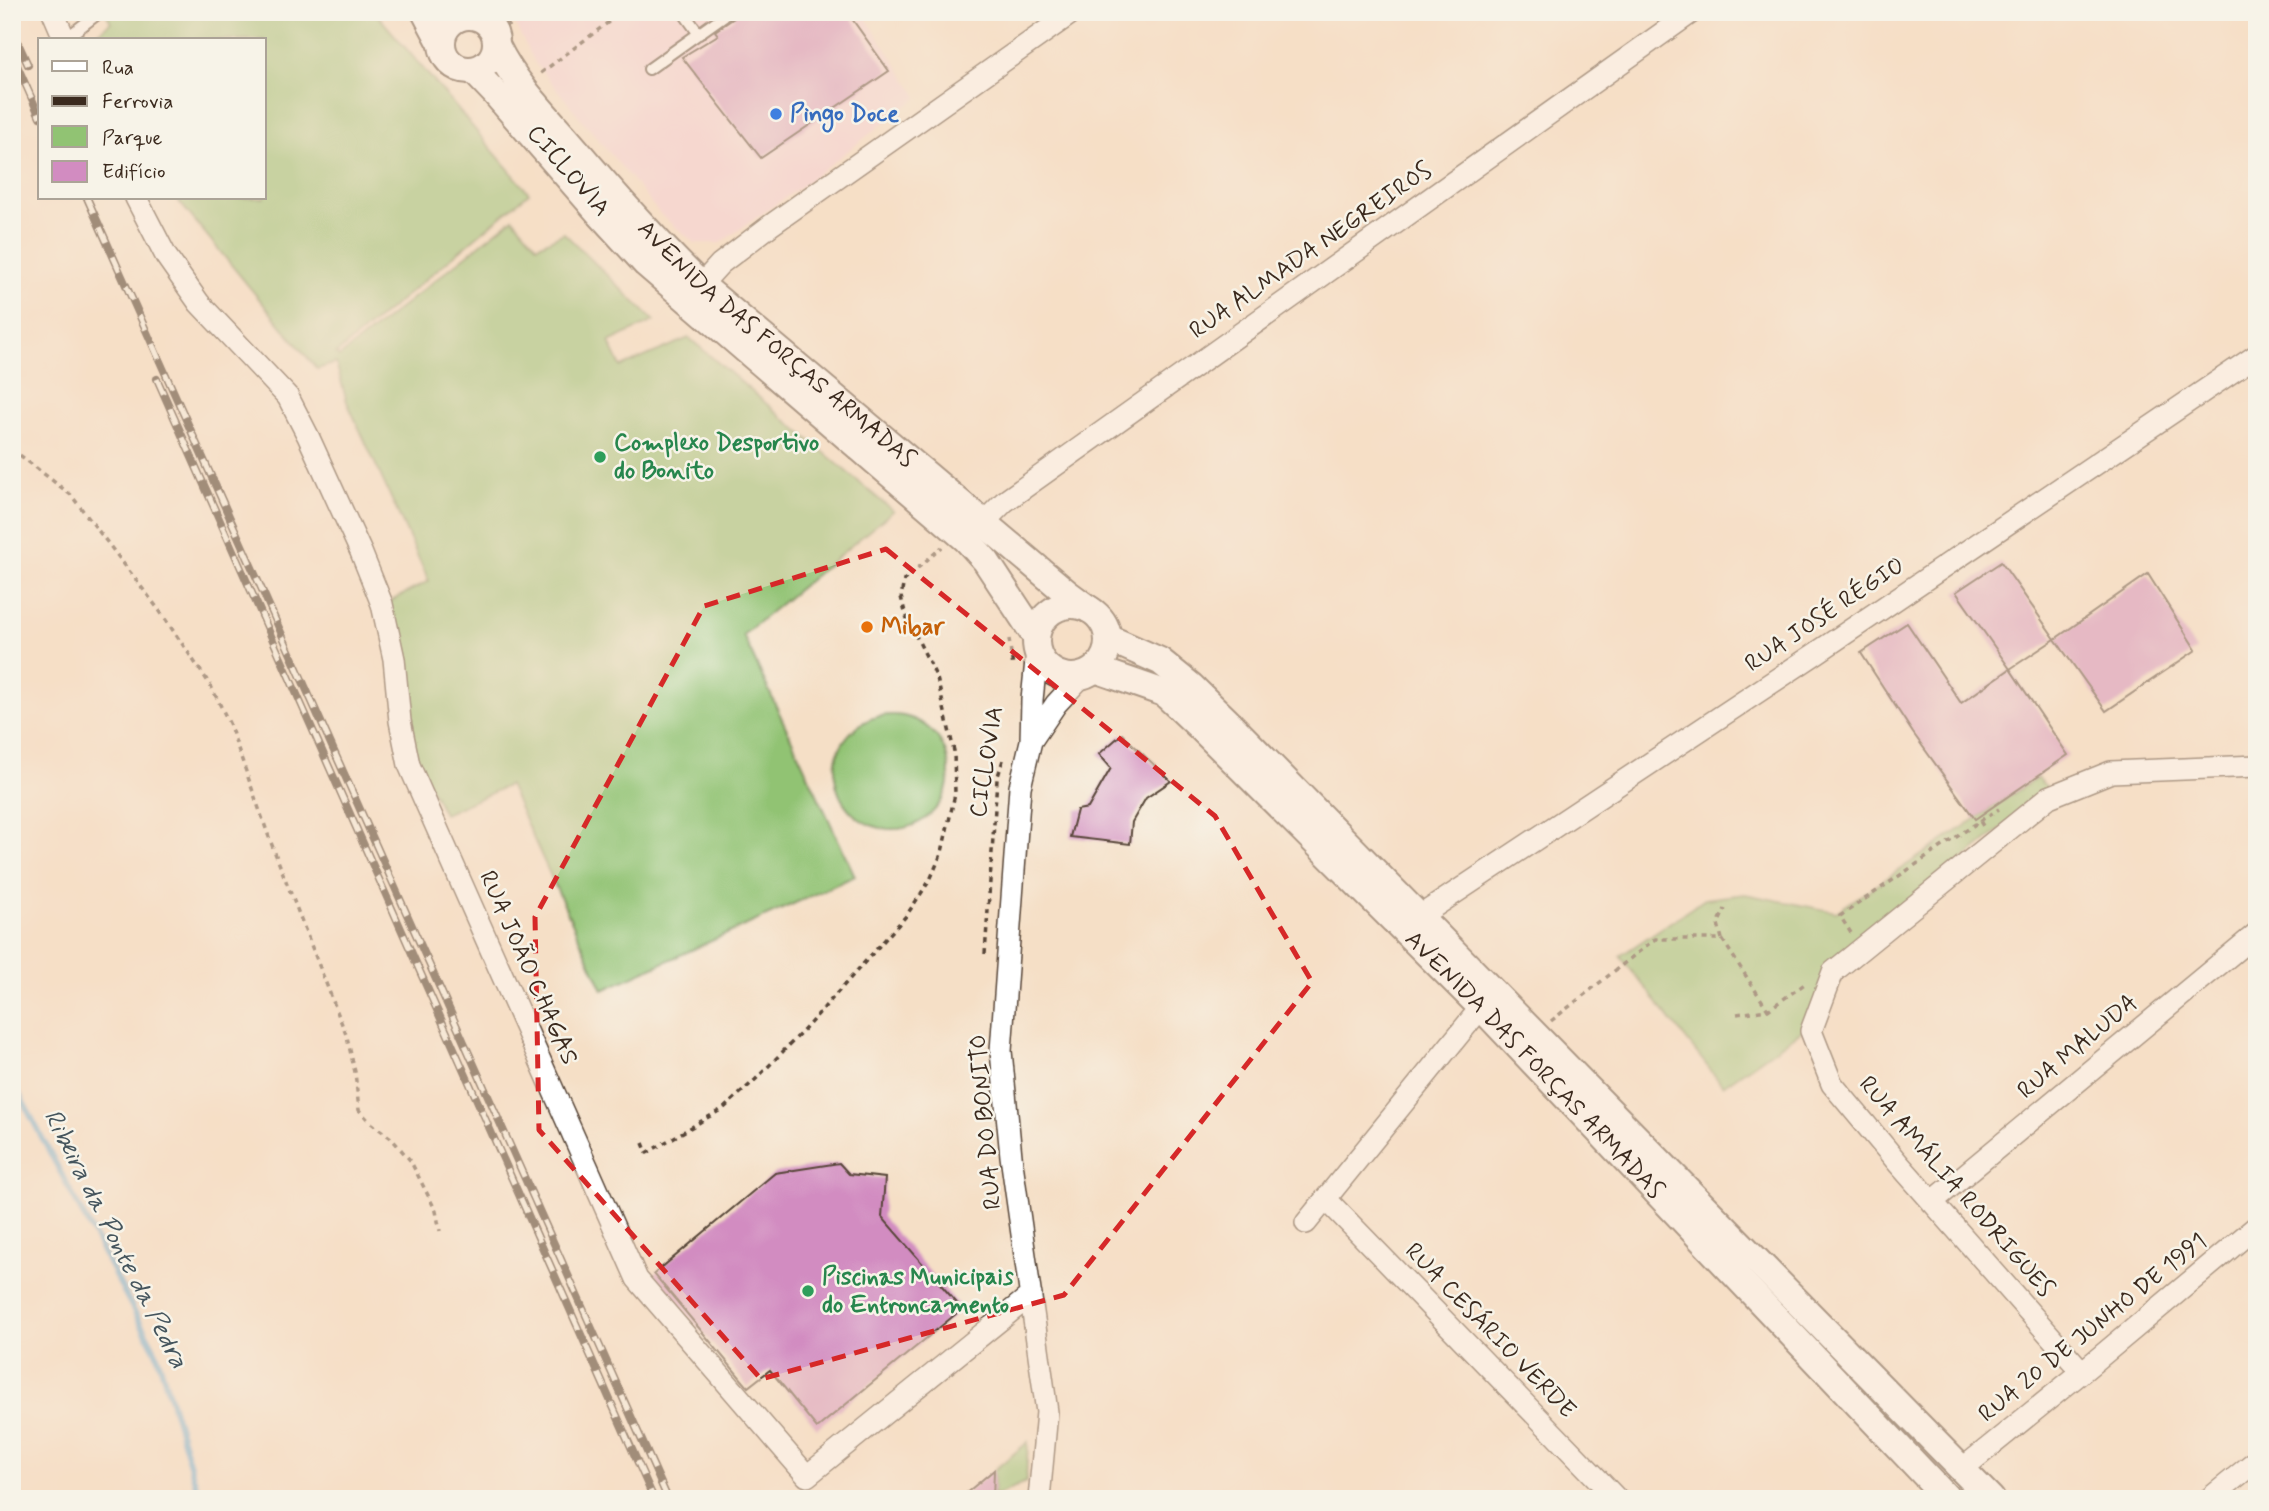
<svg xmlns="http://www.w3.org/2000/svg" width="2269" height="1511" font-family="Mynerve,sans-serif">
	<rect width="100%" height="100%" fill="#f7f3e8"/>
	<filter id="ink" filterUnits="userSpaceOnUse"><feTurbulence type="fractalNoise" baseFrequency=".0143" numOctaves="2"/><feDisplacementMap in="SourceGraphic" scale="14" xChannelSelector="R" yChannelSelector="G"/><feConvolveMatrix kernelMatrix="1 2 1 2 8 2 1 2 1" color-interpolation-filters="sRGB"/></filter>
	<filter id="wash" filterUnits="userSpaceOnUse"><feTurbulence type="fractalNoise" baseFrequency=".00686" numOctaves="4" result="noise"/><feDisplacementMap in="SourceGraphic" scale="28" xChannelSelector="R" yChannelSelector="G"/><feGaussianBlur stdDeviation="1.57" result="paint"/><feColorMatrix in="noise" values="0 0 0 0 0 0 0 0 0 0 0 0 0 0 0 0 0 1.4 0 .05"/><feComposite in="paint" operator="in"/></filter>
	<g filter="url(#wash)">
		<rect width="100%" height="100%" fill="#f5dfc6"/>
		<path fill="#f5cfda" d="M 518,12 L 862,12 L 918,97 L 802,186 L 720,243 L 695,243 L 661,215 L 535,63 L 514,22 Z"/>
		<path fill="#91c373" stroke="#667648" stroke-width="2" d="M 105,12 L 375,12 L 529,193 L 336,354 L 339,357 L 513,218 L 537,246 L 564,233 L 654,321 L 609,342 L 621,367 L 689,338 L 893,511 L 743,635 L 855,876 L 603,990 L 509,785 L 444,814 L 409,746 L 387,603 L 429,581 L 347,402 L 336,363 L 317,369 L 176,198 L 264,198 L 264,40 L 89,40 L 111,22 Z
			M835 772a57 57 0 1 1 114 0a57 57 0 1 1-114 0Z
			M 2037,778 L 2050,790 L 1835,962 L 1808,1026 L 1723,1086 L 1620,956 L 1705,899 L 1745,894 L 1836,912 Z
			M 1028,1442 L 1026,1482 L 993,1497 L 994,1470 Z"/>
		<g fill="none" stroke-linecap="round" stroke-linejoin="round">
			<path stroke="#58a4d1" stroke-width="6" d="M 12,1081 L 157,1354 L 200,1499"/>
		</g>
		<g id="blocks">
			<path fill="#d28cc1" d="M 737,12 L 847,12 L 889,71 L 761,158 L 682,57 L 718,35 L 715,31 L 734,18 Z
				M 2001,562 L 2055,639 L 2010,669 L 1956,592 Z
				M 2148,574 L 2196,650 L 2106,711 L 2055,639 Z
				M 1907,623 L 1961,703 L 2010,669 L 2068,755 L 1975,819 L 1913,733 L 1861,653 Z
				M 1122,734 L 1171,781 L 1146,798 L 1132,822 L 1130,844 L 1070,837 L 1077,810 L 1088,808 L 1111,768 L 1099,754 Z
				M 839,1163 L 849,1174 L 885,1178 L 882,1217 L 962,1309 L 817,1428 L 770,1370 L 748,1387 L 654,1274 L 775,1173 Z
				M 994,1470 L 993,1499 L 959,1499 Z"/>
		</g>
	</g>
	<g filter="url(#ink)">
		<use href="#blocks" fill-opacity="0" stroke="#574537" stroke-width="2"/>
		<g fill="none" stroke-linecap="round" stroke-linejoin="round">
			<defs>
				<path id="service" d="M 683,12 L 699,34
					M 65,39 L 100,12
					M 649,69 L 729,12"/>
				<path id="minor" d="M 53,12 L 65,40
					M 136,198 L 166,256 L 199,303 L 288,397 L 308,436 L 361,552 L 382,604 L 394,659 L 400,721 L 409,765 L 637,1279 L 807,1476 L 1031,1295
					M 691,296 L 720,264 L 771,225 L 1073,12
					M 973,533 L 1004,502 L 1692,12
					M 1037,651 L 1032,700 L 1031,741 L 1020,787 L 1001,1051 L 1011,1156 L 1047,1412 L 1039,1499
					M 1031,741 L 1056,704 L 1082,676
					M 1420,916 L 1815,654 L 2257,355
					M 1326,1199 L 1617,1499
					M 1932,1202 L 2257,933
					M 1306,1223 L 1491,995
					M 2082,1372 L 1898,1163 L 1832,1084 L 1811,1031 L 1833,972 L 2049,797 L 2111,772 L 2257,766
					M 1962,1469 L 2082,1372 L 2257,1226
					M 2209,1499 L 2257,1460"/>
				<g id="tertiary">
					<path d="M 425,12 L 442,44"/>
					<circle cx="469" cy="43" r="27"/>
					<path id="s1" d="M 497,47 C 515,84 545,114 572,145 C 613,193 655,241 701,285 L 1067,593 L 1090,610"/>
					<path d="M 473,70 L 494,92 L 600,214 L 646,264 L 967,540 L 986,561 L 1036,637"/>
					<circle cx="1072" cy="641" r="36"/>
					<path d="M 1108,638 L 1160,661 L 1191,686 L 1227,721 L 1991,1499"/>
					<path id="s2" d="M 1095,669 L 1164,693 L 1202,729 L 1481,1007 L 1948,1499"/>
				</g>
			</defs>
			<use href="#service" stroke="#574537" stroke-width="14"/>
			<use href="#minor" stroke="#574537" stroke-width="24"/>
			<use href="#tertiary" stroke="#574537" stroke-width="30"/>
			<path stroke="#574537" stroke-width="3.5" stroke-dasharray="5 5" stroke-linecap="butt" d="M 508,12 L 508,28
				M 436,66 L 442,73 L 451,79
				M 541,73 L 614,18
				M 12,449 L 71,495 L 159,610 L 211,686 L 229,723 L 270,840 L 347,1037 L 355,1072 L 359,1110 L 370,1122 L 391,1138 L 410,1160 L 436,1211 L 440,1231
				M 1009,639 L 1013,667
				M 1980,821 L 1999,809
				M 1851,933 L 1840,916 L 1980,821 L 1983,826
				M 1722,939 L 1718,924 L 1725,909
				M 985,954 L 997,779 L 1004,757
				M 1737,1014 L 1768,1010 L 1806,983
				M 1551,1021 L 1655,939 L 1722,939 L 1768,1010
				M 643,1143 L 647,1153 L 724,1108 L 755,1080 L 804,1030 L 906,916 L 930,880 L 942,852 L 955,794 L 954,751 L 937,678 L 906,616 L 901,597 L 904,580 L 942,547"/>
			<use href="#service" stroke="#fff" stroke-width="10"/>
			<use href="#minor" stroke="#fff" stroke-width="21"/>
			<use href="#tertiary" stroke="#fff" stroke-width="26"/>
			<defs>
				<path id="rail" d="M 12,30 L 28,65
					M 12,54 L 40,117
					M 87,198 L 668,1499
					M 157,379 L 654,1499"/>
			</defs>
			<use href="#rail" stroke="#3b2a1e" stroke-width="8"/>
			<use href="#rail" stroke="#f7f3e8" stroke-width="5" stroke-dasharray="16" stroke-linecap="butt"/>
		</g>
	</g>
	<path d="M0 0H2269V1511H0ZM 886,549 L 1215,816 L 1312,982 L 1064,1295 L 761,1379 L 539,1130 L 535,917 L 704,606 Z" fill="#f5dfc6" fill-opacity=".55" fill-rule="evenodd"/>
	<path fill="none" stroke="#d62828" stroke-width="5" stroke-dasharray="14 9" stroke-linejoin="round" d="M 886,549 L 1215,816 L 1312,982 L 1064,1295 L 761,1379 L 539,1130 L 535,917 L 704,606 Z"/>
	<circle fill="#3f7fe0" stroke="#f7f3e8" stroke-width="2.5" cx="776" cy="114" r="7"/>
	<g fill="#2e9e5b" stroke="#f7f3e8" stroke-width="2.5">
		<circle cx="600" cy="457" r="7"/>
		<circle cx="808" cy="1291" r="7"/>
	</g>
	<circle fill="#e8710a" stroke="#f7f3e8" stroke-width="2.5" cx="867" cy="627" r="7"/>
	<g text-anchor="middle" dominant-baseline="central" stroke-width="5" stroke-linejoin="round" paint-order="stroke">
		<g font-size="24" font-weight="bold" fill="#366cbe" stroke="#f7f3e8" text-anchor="start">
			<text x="790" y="114">Pingo Doce</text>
		</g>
		<g font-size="24" fill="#3b2a1e" stroke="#f7f3e8">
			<text transform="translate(568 171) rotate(49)">CICLOVIA</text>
			<text transform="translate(1311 251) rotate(-35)">RUA ALMADA NEGREIROS</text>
			<text stroke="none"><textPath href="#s1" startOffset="410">AVENIDA DAS FORÇAS ARMADAS</textPath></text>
			<text transform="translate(1825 615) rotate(-34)">RUA JOSÉ RÉGIO</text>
			<text transform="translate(987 762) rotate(-81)">CICLOVIA</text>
			<text transform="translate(528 968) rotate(66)">RUA JOÃO CHAGAS</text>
			<text transform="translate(2078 1047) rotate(-40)">RUA MALUDA</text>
			<text stroke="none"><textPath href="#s2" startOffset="598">AVENIDA DAS FORÇAS ARMADAS</textPath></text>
			<text transform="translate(986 1122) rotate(-95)">RUA DO BONITO</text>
			<text transform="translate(1956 1187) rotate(49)">RUA AMÁLIA RODRIGUES</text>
			<text transform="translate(2093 1328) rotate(-39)">RUA 20 DE JUNHO DE 1991</text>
			<text transform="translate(1490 1331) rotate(46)">RUA CESÁRIO VERDE</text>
		</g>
		<g font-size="24" font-weight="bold" fill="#27864d" stroke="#f7f3e8" text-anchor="start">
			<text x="614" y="443">Complexo Desportivo<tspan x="614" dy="28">do Bonito</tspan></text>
			<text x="822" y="1277">Piscinas Municipais<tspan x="822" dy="28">do Entroncamento</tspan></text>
		</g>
		<g font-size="24" font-weight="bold" fill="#c56008" stroke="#f7f3e8" text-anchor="start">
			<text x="881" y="627">Mibar</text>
		</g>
		<g font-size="26" font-style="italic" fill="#45555d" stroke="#f7f3e8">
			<text transform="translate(115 1239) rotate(63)">Ribeira da Ponte da Pedra</text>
		</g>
	</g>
	<rect width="2269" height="1511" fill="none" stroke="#f7f3e8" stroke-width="42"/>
	<rect x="38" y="38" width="228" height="161" fill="#f7f3e8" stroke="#aca397" stroke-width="2"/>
	<rect x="52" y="61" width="35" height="10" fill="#ffffff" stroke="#aca397" stroke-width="2"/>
	<text x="102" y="74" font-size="21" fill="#3b2a1e">Rua</text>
	<rect x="52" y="96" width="35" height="10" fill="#3b2a1e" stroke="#aca397" stroke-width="2"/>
	<text x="102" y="108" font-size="21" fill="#3b2a1e">Ferrovia</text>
	<rect x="52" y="126" width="35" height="21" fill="#91c373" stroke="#aca397" stroke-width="2"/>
	<text x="102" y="144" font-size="21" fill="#3b2a1e">Parque</text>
	<rect x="52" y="161" width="35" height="21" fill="#d28cc1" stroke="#aca397" stroke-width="2"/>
	<text x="102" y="178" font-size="21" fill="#3b2a1e">Edifício</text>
</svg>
